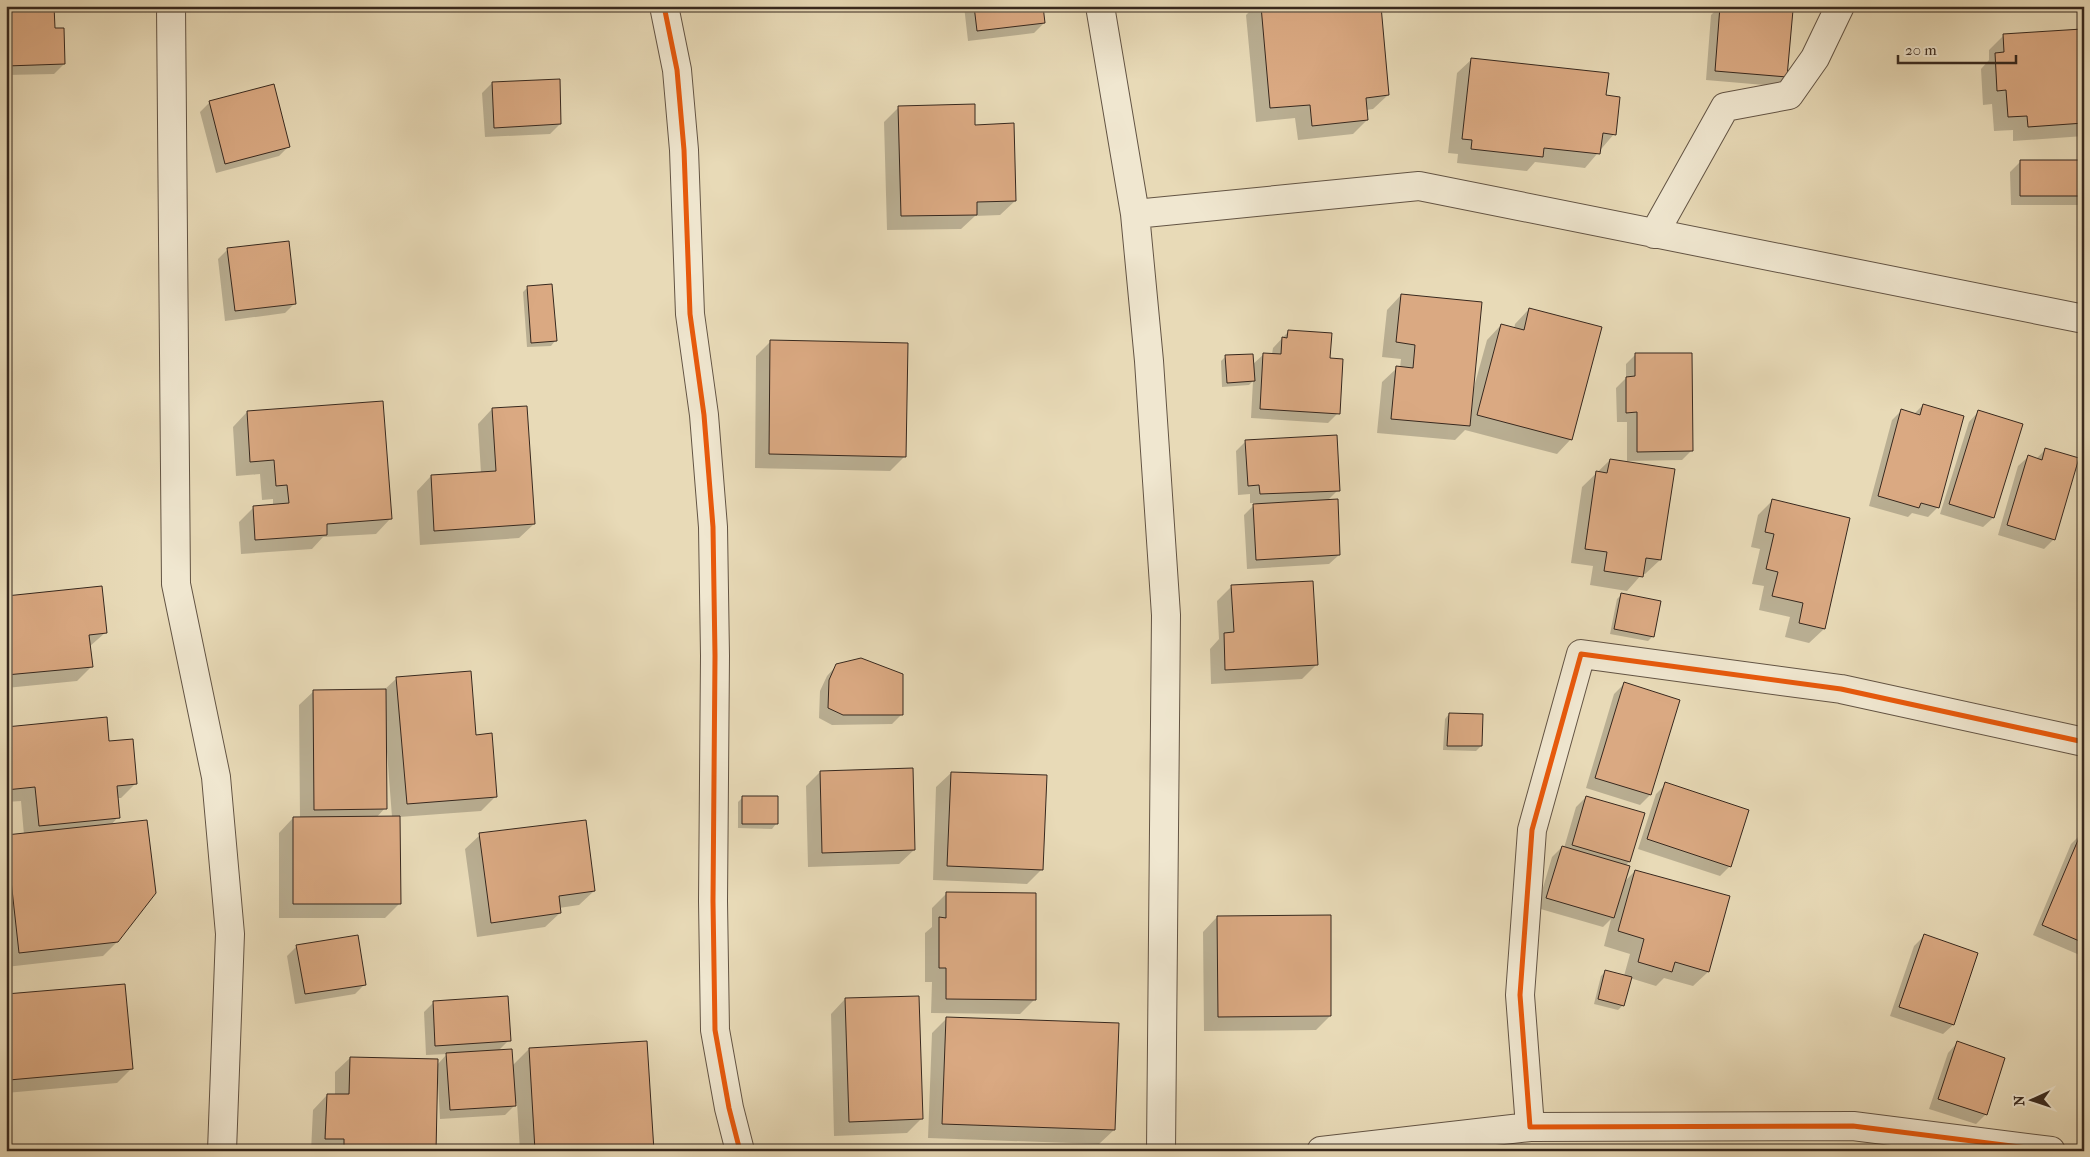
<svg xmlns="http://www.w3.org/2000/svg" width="2090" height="1157" font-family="'IM FELL French Canon',serif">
	<rect width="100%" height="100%" fill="#e8dab7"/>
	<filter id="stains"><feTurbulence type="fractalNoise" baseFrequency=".004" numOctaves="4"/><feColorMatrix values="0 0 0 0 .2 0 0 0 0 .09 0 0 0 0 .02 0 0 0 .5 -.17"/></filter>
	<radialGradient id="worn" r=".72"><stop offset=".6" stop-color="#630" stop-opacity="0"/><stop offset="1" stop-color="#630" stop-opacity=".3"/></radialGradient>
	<path fill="#0003" fill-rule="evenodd" d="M 6,6 L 54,30 L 64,64 L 54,74 L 6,75 Z
		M 964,6 L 1042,6 L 1044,23 L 1034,33 L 968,41 Z
		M 1255,6 L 1380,6 L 1388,95 L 1373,109 L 1366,110 L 1367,120 L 1353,134 L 1298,140 L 1295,118 L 1256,122 L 1246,15 Z
		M 1720,6 L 1791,11 L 1786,76 L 1776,86 L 1706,80 L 1711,15 Z
		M 2003,36 L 2084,59 L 2084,136 L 2013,141 L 2013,130 L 1994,131 L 1992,104 L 1983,105 L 1981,69 L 1989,60 L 1989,50 Z
		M 1472,59 L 1605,97 L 1614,134 L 1585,168 L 1535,162 L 1527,171 L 1457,163 L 1458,154 L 1448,153 L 1457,73 Z
		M 492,83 L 560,124 L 550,134 L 485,137 L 482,93 Z
		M 210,102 L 289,146 L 279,156 L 216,173 L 200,112 Z
		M 899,107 L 974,126 L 1015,201 L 1000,215 L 975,216 L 961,229 L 887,230 L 884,122 Z
		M 2020,162 L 2084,162 L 2084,205 L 2011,205 L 2010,172 Z
		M 228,249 L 295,303 L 285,313 L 225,321 L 218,259 Z
		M 528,287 L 555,341 L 551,346 L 527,347 L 523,292 Z
		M 1401,295 L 1474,387 L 1487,340 L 1501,325 L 1514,329 L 1515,324 L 1529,309 L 1571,439 L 1557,454 L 1465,430 L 1455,440 L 1377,433 L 1382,382 L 1397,368 L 1400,368 L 1401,359 L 1382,357 L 1387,310 Z
		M 1288,332 L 1329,359 L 1338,413 L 1328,423 L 1251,418 L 1253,381 L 1249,385 L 1222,387 L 1221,361 L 1226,356 L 1252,365 L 1264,354 L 1272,354 L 1273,348 Z
		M 771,341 L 905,456 L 890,471 L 755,468 L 756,356 Z
		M 1635,355 L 1692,450 L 1682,460 L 1627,461 L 1627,422 L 1617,422 L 1616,388 L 1626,378 L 1626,364 Z
		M 1923,405 L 1938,507 L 1928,517 L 1912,513 L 1908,517 L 1869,506 L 1892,420 L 1902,410 L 1914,414 Z
		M 492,409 L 534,524 L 519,538 L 420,545 L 417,491 L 431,476 L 481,473 L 478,424 Z
		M 247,412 L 390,519 L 376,534 L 323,537 L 312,549 L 241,554 L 239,522 L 254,507 L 273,506 L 273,499 L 262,500 L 260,474 L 236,476 L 233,427 Z
		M 1978,412 L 1993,518 L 1983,527 L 1940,514 L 1969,422 Z
		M 1246,441 L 1338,490 L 1327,501 L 1339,555 L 1329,564 L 1247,569 L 1244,515 L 1256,503 L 1250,503 L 1250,494 L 1238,495 L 1236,451 Z
		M 2045,450 L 2054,539 L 2044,549 L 1998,535 L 2018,466 L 2028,457 L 2036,459 Z
		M 1610,460 L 1673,470 L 1660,560 L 1645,574 L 1642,574 L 1627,591 L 1590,585 L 1593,566 L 1571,563 L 1582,487 Z
		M 1772,501 L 1849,519 L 1824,629 L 1809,643 L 1785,637 L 1790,617 L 1759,610 L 1764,586 L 1752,584 L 1760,549 L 1751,547 L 1758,515 Z
		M 1232,586 L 1316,665 L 1302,679 L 1211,684 L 1210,649 L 1219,639 L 1217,601 Z
		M 1622,594 L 1653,636 L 1648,641 L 1610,634 L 1617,599 Z
		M 6,597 L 106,632 L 89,647 L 92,666 L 77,681 L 6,688 Z
		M 837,665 L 902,714 L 892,724 L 832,725 L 819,718 L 820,691 L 827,676 Z
		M 397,678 L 475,736 L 496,796 L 481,811 L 399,817 L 399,904 L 385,918 L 279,918 L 279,833 L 293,818 L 300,818 L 299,705 L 314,691 L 384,690 ZM 385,752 L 387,752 L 392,817 L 376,818 L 385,808 Z
		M 1624,684 L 1678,700 L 1650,795 L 1640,805 L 1586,788 L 1614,694 Z
		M 1449,714 L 1481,746 L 1476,751 L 1443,750 L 1445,719 Z
		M 6,728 L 108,743 L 136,783 L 121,798 L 117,798 L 118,817 L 111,825 L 118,941 L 103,956 L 6,967 L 6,837 L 24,835 L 21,801 L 6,802 Z
		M 820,772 L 914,850 L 899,864 L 808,867 L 806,786 Z
		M 951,773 L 1042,869 L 1027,884 L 933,880 L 936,787 Z
		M 1666,784 L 1730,866 L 1720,876 L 1638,849 L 1656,794 Z
		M 743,797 L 776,824 L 772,829 L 738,828 L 738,802 Z
		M 1586,797 L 1629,862 L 1625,866 L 1623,883 L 1635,871 L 1708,972 L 1693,986 L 1664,978 L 1656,986 L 1630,978 L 1623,1005 L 1618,1010 L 1594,1004 L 1601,976 L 1606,971 L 1624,976 L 1630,954 L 1604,946 L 1611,919 L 1603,927 L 1537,908 L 1552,857 L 1562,847 L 1564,848 L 1576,807 Z
		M 2081,834 L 2084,835 L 2084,954 L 2082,956 L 2033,935 L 2071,844 Z
		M 480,835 L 594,891 L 579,905 L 559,908 L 560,913 L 545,927 L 477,937 L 465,849 Z
		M 946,894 L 1035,999 L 1020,1014 L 931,1013 L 932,982 L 925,982 L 925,933 L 932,927 L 932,908 Z
		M 1217,917 L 1330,1016 L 1316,1030 L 1204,1031 L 1203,932 Z
		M 1924,936 L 1976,954 L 1953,1025 L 1943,1034 L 1890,1016 L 1914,946 Z
		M 297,946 L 365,984 L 355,994 L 295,1004 L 287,956 Z
		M 6,995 L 132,1068 L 117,1083 L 6,1093 Z
		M 845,999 L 921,1119 L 907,1133 L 834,1136 L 831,1014 Z
		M 434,1002 L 509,1040 L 498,1051 L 512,1066 L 529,1049 L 652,1151 L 520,1151 L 517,1103 L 505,1115 L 440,1119 L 438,1083 L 436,1083 L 434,1151 L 311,1151 L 313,1110 L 327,1095 L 335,1096 L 335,1072 L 350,1058 L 437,1065 L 447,1054 L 426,1055 L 424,1012 Z
		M 947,1018 L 1114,1130 L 1099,1144 L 928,1138 L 932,1033 Z
		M 1957,1043 L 1986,1114 L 1976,1124 L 1929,1109 L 1948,1053 Z"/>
	<path fill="#daa982" stroke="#37281e" d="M 6,6 L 54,6 L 55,28 L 64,28 L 65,64 L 6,66 Z
		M 974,6 L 1043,6 L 1045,23 L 977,31 Z
		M 1261,6 L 1381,6 L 1389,95 L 1366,98 L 1368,120 L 1312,126 L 1310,105 L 1270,108 Z
		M 1720,6 L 1793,10 L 1787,77 L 1715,71 Z
		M 2082,29 L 2084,57 L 2084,123 L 2028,127 L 2027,116 L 2008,117 L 2006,90 L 1997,91 L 1995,53 L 2004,52 L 2003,34 Z
		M 1471,58 L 1609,73 L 1606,95 L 1620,97 L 1616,135 L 1603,133 L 1600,154 L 1544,148 L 1543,157 L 1471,149 L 1472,140 L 1462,139 Z
		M 560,79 L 561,124 L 494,128 L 492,82 Z
		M 274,84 L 290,147 L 225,164 L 209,101 Z
		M 975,104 L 975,125 L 1014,123 L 1016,201 L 977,202 L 977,215 L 901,216 L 898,106 Z
		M 2020,160 L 2084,160 L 2084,196 L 2020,196 Z
		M 289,241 L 296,304 L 235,311 L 227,248 Z
		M 552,284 L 557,341 L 531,343 L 527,286 Z
		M 1401,294 L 1482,302 L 1470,426 L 1391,419 L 1396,366 L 1413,368 L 1415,345 L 1396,342 Z
		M 1529,308 L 1602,327 L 1572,440 L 1477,415 L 1501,324 L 1524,330 Z
		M 1288,330 L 1332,333 L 1330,358 L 1343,359 L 1340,414 L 1260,409 L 1263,353 L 1281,354 L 1282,337 L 1287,338 Z
		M 770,340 L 908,343 L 906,457 L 769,454 Z
		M 1635,353 L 1692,353 L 1693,451 L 1637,452 L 1637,412 L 1626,413 L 1626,377 L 1635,376 Z
		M 1253,354 L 1255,381 L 1227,383 L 1225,355 Z
		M 383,401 L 392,519 L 327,524 L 327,535 L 255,540 L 253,506 L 289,503 L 287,485 L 276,486 L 274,460 L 250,462 L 247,411 Z
		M 1923,404 L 1964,416 L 1939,508 L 1921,503 L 1919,508 L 1878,496 L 1901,409 L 1920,415 Z
		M 527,406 L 535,524 L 434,531 L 431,475 L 496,471 L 492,408 Z
		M 1978,410 L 2023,424 L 1994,518 L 1949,504 Z
		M 1337,435 L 1340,491 L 1260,494 L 1259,485 L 1248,486 L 1245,440 Z
		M 2045,448 L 2079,458 L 2055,540 L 2007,525 L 2028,455 L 2042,460 Z
		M 1610,459 L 1675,469 L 1661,560 L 1646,558 L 1643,577 L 1604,571 L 1607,552 L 1585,549 L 1596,471 L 1607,473 Z
		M 1338,499 L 1340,555 L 1256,560 L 1253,504 Z
		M 1772,499 L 1850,518 L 1825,629 L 1799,623 L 1803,603 L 1772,596 L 1778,572 L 1766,569 L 1774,534 L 1765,532 Z
		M 1313,581 L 1318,665 L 1225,670 L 1224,633 L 1234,632 L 1231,585 Z
		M 102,586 L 107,633 L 89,635 L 93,667 L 6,675 L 6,596 Z
		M 1621,593 L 1661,601 L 1654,637 L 1614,629 Z
		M 861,658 L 903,674 L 903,715 L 843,715 L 828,708 L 829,680 L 836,664 Z
		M 471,671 L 476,735 L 492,733 L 497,797 L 407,804 L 396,677 Z
		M 1624,682 L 1680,700 L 1651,795 L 1595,778 Z
		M 386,689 L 387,809 L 314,810 L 313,690 Z
		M 1449,713 L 1483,714 L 1482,746 L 1447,746 Z
		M 107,717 L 109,741 L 133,739 L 137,784 L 117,786 L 120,818 L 39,826 L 35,787 L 6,790 L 6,727 Z
		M 913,768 L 915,850 L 822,853 L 820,771 Z
		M 951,772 L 1047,775 L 1043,870 L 947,866 Z
		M 1665,782 L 1749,810 L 1731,867 L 1647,839 Z
		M 742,796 L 778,796 L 778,824 L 742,824 Z
		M 1586,796 L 1645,813 L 1630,862 L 1572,845 Z
		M 400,816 L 401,904 L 293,904 L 293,817 Z
		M 147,820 L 156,893 L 118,942 L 19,953 L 6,835 Z
		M 586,820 L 595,891 L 559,896 L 561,913 L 491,923 L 479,833 Z
		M 2081,833 L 2084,834 L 2084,943 L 2042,925 Z
		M 1562,846 L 1630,866 L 1614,918 L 1546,898 Z
		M 1635,870 L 1730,896 L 1709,972 L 1675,962 L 1672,972 L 1638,962 L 1644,939 L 1618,931 Z
		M 946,892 L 1036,893 L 1036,1000 L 946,999 L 946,968 L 939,968 L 939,917 L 946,918 Z
		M 1331,915 L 1331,1016 L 1218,1017 L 1217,916 Z
		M 1924,934 L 1978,953 L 1954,1025 L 1899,1007 Z
		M 358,935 L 366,985 L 305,994 L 296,945 Z
		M 1605,970 L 1632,977 L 1624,1006 L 1598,999 Z
		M 125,984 L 133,1069 L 9,1080 L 6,1047 L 6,994 Z
		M 508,996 L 511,1041 L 435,1046 L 433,1001 Z
		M 919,996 L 923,1119 L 849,1122 L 845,998 Z
		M 946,1017 L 1119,1023 L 1115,1130 L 942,1124 Z
		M 647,1041 L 654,1151 L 535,1151 L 529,1048 Z
		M 1957,1041 L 2005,1058 L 1987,1115 L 1938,1099 Z
		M 512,1049 L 516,1106 L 450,1110 L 446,1053 Z
		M 350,1057 L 438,1059 L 436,1151 L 344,1151 L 344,1139 L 325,1139 L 327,1094 L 349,1094 Z"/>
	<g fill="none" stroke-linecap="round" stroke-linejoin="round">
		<defs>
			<path id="minor" d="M 171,6 L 176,584 L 216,777 L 230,934 L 222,1151
				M 664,6 L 677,70 L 684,150 L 690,314 L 704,415 L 713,527 L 715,656 L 713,901 L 715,1030 L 729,1108 L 740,1151
				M 1100,6 L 1135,214 L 1149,361 L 1166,615 L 1161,1151
				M 1135,214 L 1419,186 L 2084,319
				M 1654,234 L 1725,107 L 1789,95 L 1815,58 L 1840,6
				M 1321,1151 L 1530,1127
				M 2051,1151 L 1853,1126 L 1530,1127 L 1520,995 L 1532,830 L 1581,654 L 1841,689 L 2084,742"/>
		</defs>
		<use href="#minor" stroke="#635444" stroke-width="30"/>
		<use href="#minor" stroke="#f0e7d0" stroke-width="28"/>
		<defs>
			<path id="cycleway" d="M 664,6 L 677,70 L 684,150 L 690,314 L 704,415 L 713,527 L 715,656 L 713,901 L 715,1030 L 729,1108 L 740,1151
				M 2051,1151 L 1853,1126 L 1530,1127 L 1520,995 L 1532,830 L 1581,654 L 1841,689 L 2084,742"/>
		</defs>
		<use href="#cycleway" stroke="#f0e7d0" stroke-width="8"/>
		<use href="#cycleway" stroke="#e8590c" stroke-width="5"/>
	</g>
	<rect width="2090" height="1157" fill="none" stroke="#e8dab7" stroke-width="25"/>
	<rect x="8" y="8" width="2075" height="1142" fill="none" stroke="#37281e" stroke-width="2.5"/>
	<rect x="12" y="12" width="2065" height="1132" fill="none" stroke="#37281e"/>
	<g transform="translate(2032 1100) rotate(267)" stroke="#f0e7d0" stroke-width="4" paint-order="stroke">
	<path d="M0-4L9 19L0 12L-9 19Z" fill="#37281e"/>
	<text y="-8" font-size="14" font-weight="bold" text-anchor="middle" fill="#37281e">N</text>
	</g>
	<path d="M1898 55v8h118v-8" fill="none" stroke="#37281e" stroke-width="2.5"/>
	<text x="1905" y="55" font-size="15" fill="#37281e" stroke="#f0e7d0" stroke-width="4" paint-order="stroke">20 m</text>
	<rect width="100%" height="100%" filter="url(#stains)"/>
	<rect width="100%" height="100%" fill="url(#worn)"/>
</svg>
